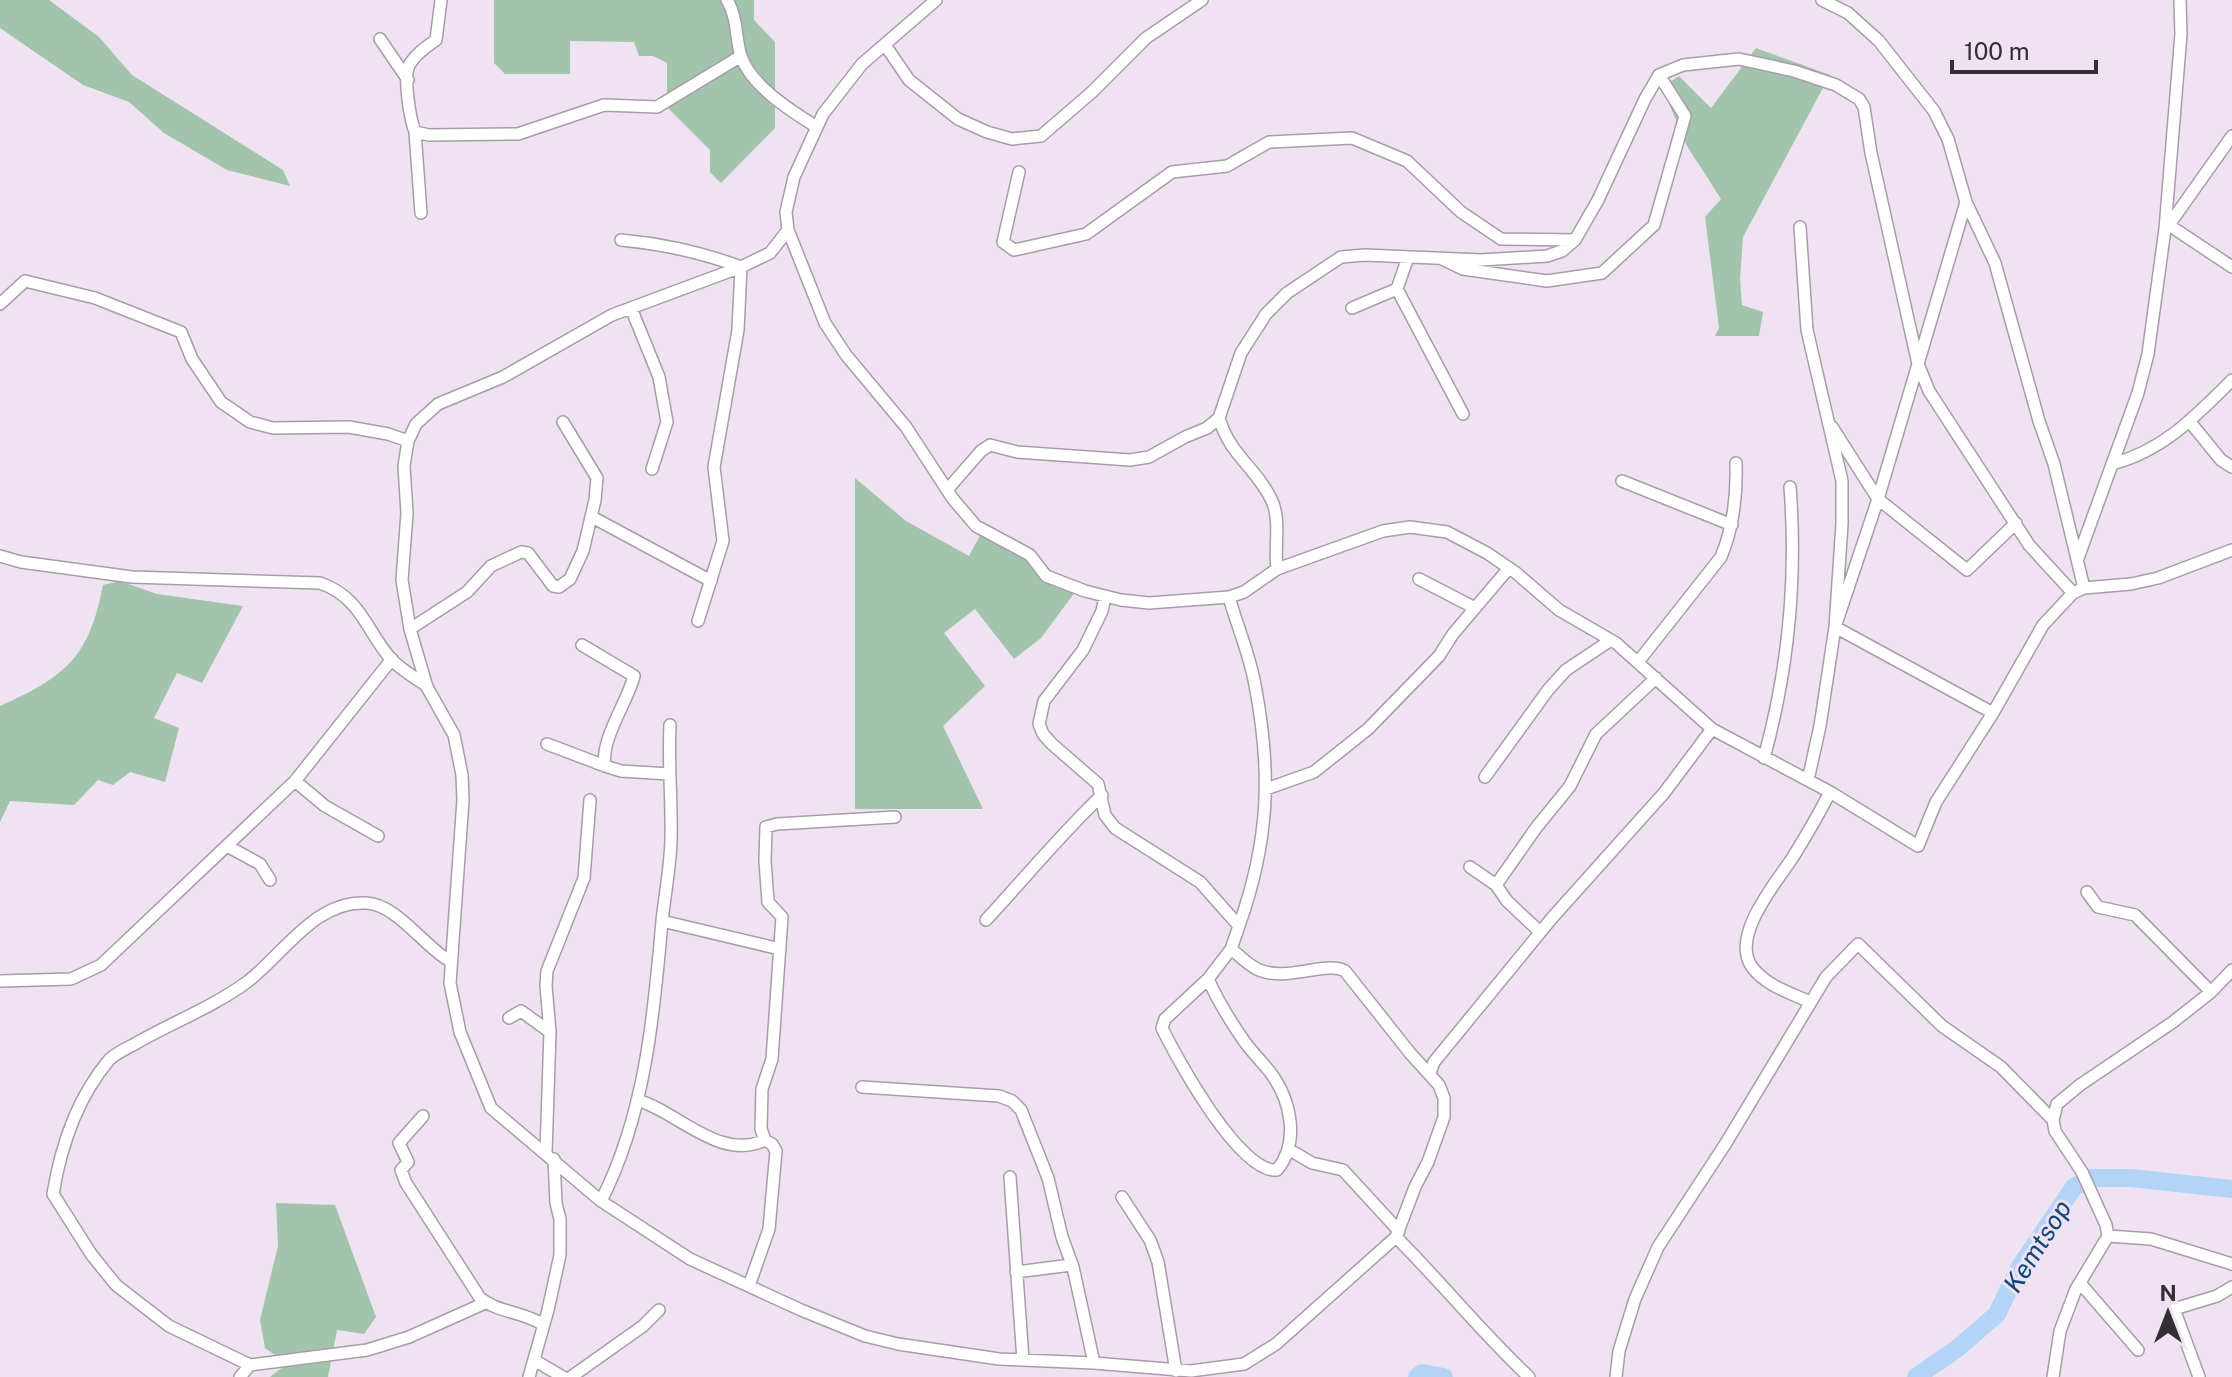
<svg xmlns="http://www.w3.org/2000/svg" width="2232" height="1377" font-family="'Public Sans',sans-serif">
	<rect width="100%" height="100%" fill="#efe3f1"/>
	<path fill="#a2c4ad" d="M 0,0 L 49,0 L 99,37 L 132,75 L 283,170 L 290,186 L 227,170 L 164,133 L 129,102 L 83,85 L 0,28 Z
		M 494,0 L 754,0 L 754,20 L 775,42 L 775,128 L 721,183 L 710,172 L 710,150 L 667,107 L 667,63 L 653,56 L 639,56 L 634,42 L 570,41 L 570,74 L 505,74 L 494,63 Z
		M 1756,48 L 1830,75 L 1743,237 L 1740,279 L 1742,305 L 1763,312 L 1759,336 L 1715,336 L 1719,328 L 1705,217 L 1721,199 L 1687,146 L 1662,87 L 1679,76 L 1711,108 Z
		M 855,478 L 906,521 L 969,556 L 984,528 L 1033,554 L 1075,592 L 1041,638 L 1014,659 L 975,609 L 944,633 L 985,686 L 943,726 L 983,809 L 855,809 Z
		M 120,581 L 157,594 L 243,606 L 202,683 L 177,673 L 154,718 L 179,728 L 165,782 L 130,772 L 113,785 L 98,780 L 74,805 L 10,801 L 0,822 L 0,706 C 65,677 89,658 103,585 Z
		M 276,1203 L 335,1205 L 376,1317 L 364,1334 L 337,1330 L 328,1377 L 270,1377 L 287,1364 L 265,1348 L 260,1320 L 278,1246 Z"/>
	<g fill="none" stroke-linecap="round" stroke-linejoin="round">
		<path stroke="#b3d3f7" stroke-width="18" d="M 1417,1377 L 1422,1373 L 1444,1377
			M 1916,1377 L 1958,1348 L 1997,1314 L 2019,1268 L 2074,1187 L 2092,1178 L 2131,1178 L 2232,1189"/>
		<defs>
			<path id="minor" d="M 441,0 L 436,40 C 427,46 412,57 408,68 C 404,81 410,119 415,132 L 429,135 L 518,134 L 604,105 L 657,107 L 741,56
				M 727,0 C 738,18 735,37 741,56 C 751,86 790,110 815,126
				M 936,0 L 862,64 L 823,114 L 794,177 L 786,212 L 788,230 L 825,323 L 846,355 L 906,427 L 953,499 L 976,526 L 1030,555 L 1046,576 L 1085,591 L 1121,600 L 1149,603 L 1229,597 L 1244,592 L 1277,569 L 1383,531 L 1410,527 L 1447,532 L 1487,553 L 1515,572 L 1559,610 L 1616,643 L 1712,729 L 1830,792 L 1918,846 L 1936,802 L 1993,713 L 2043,625 L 2073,593 L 2084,588
				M 1822,0 L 1848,13 L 1879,41 L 1934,111 L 1948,139 L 1966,202 L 1995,263 L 2039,421 L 2054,464 L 2084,588 L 2131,584 L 2158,578 L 2232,550
				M 380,39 L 408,80
				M 885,45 L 909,80 L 958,119 L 987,132 L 1012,139 L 1041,136 L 1092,92 L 1146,38 L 1202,0
				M 415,132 L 421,213
				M 1019,172 L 1003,242 L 1014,250 L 1086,234 L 1172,172 L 1227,166 L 1269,142 L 1352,138 L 1407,161 L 1461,212 L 1501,239 L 1575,240
				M 1966,202 L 1878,499 L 1835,627 L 1993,713
				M 2169,225 L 2232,267
				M 1800,227 L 1807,330 L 1842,481 L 1842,524 L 1835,627 L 1820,726 L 1808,780
				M 2166,229 L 2232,136
				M 788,230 L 770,253 L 741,267 L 612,315 L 503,377 L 438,404 L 416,424 L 408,441 L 404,466 L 407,513 L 402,580 L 410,629 L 427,687 L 454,735 L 462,775 L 463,800 L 450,983 L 460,1032 L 491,1108 L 601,1201 L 690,1259 L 801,1310 L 865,1336 L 898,1344 L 999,1359 L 1094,1363 L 1191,1371 L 1244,1364 L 1276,1344 L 1396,1237 L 1415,1187 L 1428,1162 L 1444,1117 L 1444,1098 L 1439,1085 L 1410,1053 L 1345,971 C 1327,960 1285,983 1257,969 C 1247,964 1239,955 1231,949 L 1239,926 L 1200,882 L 1115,828 L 1105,815 L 1098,784 L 1052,744 L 1043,734 L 1039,724 L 1044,701 L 1083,650 L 1102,611 L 1105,597
				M 621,240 C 663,244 701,252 741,267 L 738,330 L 714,467 L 723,541 L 698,621
				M 1408,257 L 1397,289 L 1463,414
				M 1442,259 L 1463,269 L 1547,281 L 1602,273 L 1654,225 L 1685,116 L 1659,75
				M 0,304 L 25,281 L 95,298 L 181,332 L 192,359 L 221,402 L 250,422 L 273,428 L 349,427 L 388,434 L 408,441
				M 631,308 L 659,377 L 667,422 L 652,469
				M 1352,308 L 1397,289
				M 1219,418 C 1230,456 1257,468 1272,501 C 1281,521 1274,548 1277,569
				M 2190,422 L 2221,460 L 2232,467
				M 1832,427 L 1878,499 L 1967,570 L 2016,523
				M 2112,464 C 2163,451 2196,416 2232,380
				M 1622,481 L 1732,525
				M 947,490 L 981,451 L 990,445 L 1017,452 L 1130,460 L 1149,457 L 1185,437 L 1207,428 L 1219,418 L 1241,353 L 1266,314 L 1287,293 L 1341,257 L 1365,255 L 1481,260 L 1547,256 L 1562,251 L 1575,240 L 1598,200 L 1645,99 L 1659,75 L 1683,65 L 1739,59 L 1794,71 L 1836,85 L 1859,99 L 1864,107 L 1871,153 L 1918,364 L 1929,391 L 2029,545 L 2073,593
				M 592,517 L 711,581
				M 0,556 L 21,562 L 132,577 L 320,583 C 361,597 367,632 391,659 C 401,670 416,678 427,686
				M 2078,558 L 2138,393 L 2148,354 L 2165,229 L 2181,34 L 2180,0
				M 1419,579 L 1475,608
				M 1229,597 C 1237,626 1250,655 1255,685 C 1272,773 1269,841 1239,926
				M 410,629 L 467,592 L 491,566 L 521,552 L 528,553 L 553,586 L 559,587 L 570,579 L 583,551 L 595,500 L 597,478 L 563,422
				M 582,645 L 634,676 C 628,701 600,740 605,766 L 621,771 L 669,774
				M 1638,662 L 1721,557 C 1734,526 1737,496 1736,463
				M 547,744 L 605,766
				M 1764,758 C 1788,671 1797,577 1790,487
				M 1485,777 L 1548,690 L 1566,670 L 1611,640
				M 295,781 L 325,806 L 378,836
				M 1266,789 L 1314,772 L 1368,729 L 1439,656 L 1453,634 L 1509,568
				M 227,846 L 260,864 L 270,880
				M 1470,867 L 1496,885 L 1507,901 L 1540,932
				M 1496,885 L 1536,828 L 1570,786 L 1596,734 L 1656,678
				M 2087,892 L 2098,907 L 2135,915 L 2211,992
				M 986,920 C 1025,878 1060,835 1102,795
				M 662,921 L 780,949
				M 450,961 C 424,947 397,904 366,903 C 315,900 283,955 247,982 C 216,1005 174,1022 140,1041 C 130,1047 117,1052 109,1060 C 77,1098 61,1145 53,1194 L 91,1254 L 116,1285 L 169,1326 L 250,1365 L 367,1350 L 409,1337 L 485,1303
				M 1208,979 C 1217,999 1229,1019 1242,1038 C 1250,1050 1261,1061 1270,1072 C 1291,1100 1300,1142 1277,1170 C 1240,1174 1177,1059 1162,1028 L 1165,1019 L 1208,979 L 1231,949
				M 0,981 L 71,979 L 101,965 L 295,781 L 392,659
				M 1810,1002 C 1791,993 1766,986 1752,967 C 1730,936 1776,883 1793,857 C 1806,836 1819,814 1830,792
				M 509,1018 L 521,1011 L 550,1032 L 546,1152
				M 550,1032 L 546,986 L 547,971 L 584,878 L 590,800
				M 1430,1073 L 1434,1062 L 1552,918 L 1664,793 L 1712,729
				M 862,1087 L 999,1096 L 1012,1101 L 1021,1110 L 1048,1178 L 1062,1237 L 1073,1267 L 1094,1363
				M 637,1100 C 677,1111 720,1162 765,1140
				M 423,1116 L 399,1143 L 408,1162 L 401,1170 L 406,1183 L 480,1298 C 497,1312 523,1312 542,1324
				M 1290,1150 L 1312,1163 L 1343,1170 L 1399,1231
				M 1010,1177 L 1023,1360
				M 1122,1197 L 1150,1240 L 1158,1262 L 1176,1371
				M 601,1201 C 645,1115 654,1015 662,921 C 665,894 670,868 671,841 C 672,802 668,764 670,725
				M 2108,1236 L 2151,1239 L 2232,1264
				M 1396,1237 C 1442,1283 1482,1333 1529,1377
				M 1016,1272 L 1071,1265
				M 2080,1283 L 2138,1350
				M 749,1286 L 769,1229 L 776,1151 L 772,1144 L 765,1140 L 761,1129 L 762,1089 L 772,1059 L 782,917 L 768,902 L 765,861 L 766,827 L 777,824 L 895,817
				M 534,1360 L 563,1377
				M 240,1377 L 250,1365
				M 529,1377 L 548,1310 L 560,1255 L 560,1219 L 556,1203 L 554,1159
				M 571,1377 L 643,1326 L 659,1310
				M 1616,1377 L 1619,1351 L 1635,1299 L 1658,1247 L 1726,1143 L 1826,977 L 1858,944 L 1942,1026 L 2001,1067 L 2053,1120
				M 2053,1377 L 2060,1331 L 2076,1289 L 2108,1236 L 2106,1225 L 2082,1172 L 2055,1131 L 2053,1120 L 2057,1104 L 2080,1085 L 2173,1022 L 2211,992 L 2232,970
				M 2199,1377 L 2174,1309 L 2217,1296 L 2232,1287"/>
		</defs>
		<use href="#minor" stroke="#a89caa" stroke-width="14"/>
		<use href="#minor" stroke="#fff" stroke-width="11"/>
	</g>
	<g text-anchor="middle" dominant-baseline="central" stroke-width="6" stroke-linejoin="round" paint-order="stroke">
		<g font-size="26" font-style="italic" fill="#0d477c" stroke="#efe3f1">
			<text transform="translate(2037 1246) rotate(-58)">Kemtsop</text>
		</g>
	</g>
	<g transform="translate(2168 1313)" stroke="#efe3f1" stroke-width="6" paint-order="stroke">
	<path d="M0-6L14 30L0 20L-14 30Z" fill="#332e34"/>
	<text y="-12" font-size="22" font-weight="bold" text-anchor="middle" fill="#332e34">N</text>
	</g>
	<path d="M1952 60v12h144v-12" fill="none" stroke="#332e34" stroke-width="4"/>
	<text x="1964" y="60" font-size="24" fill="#332e34" stroke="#efe3f1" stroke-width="6" paint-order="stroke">100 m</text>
</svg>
